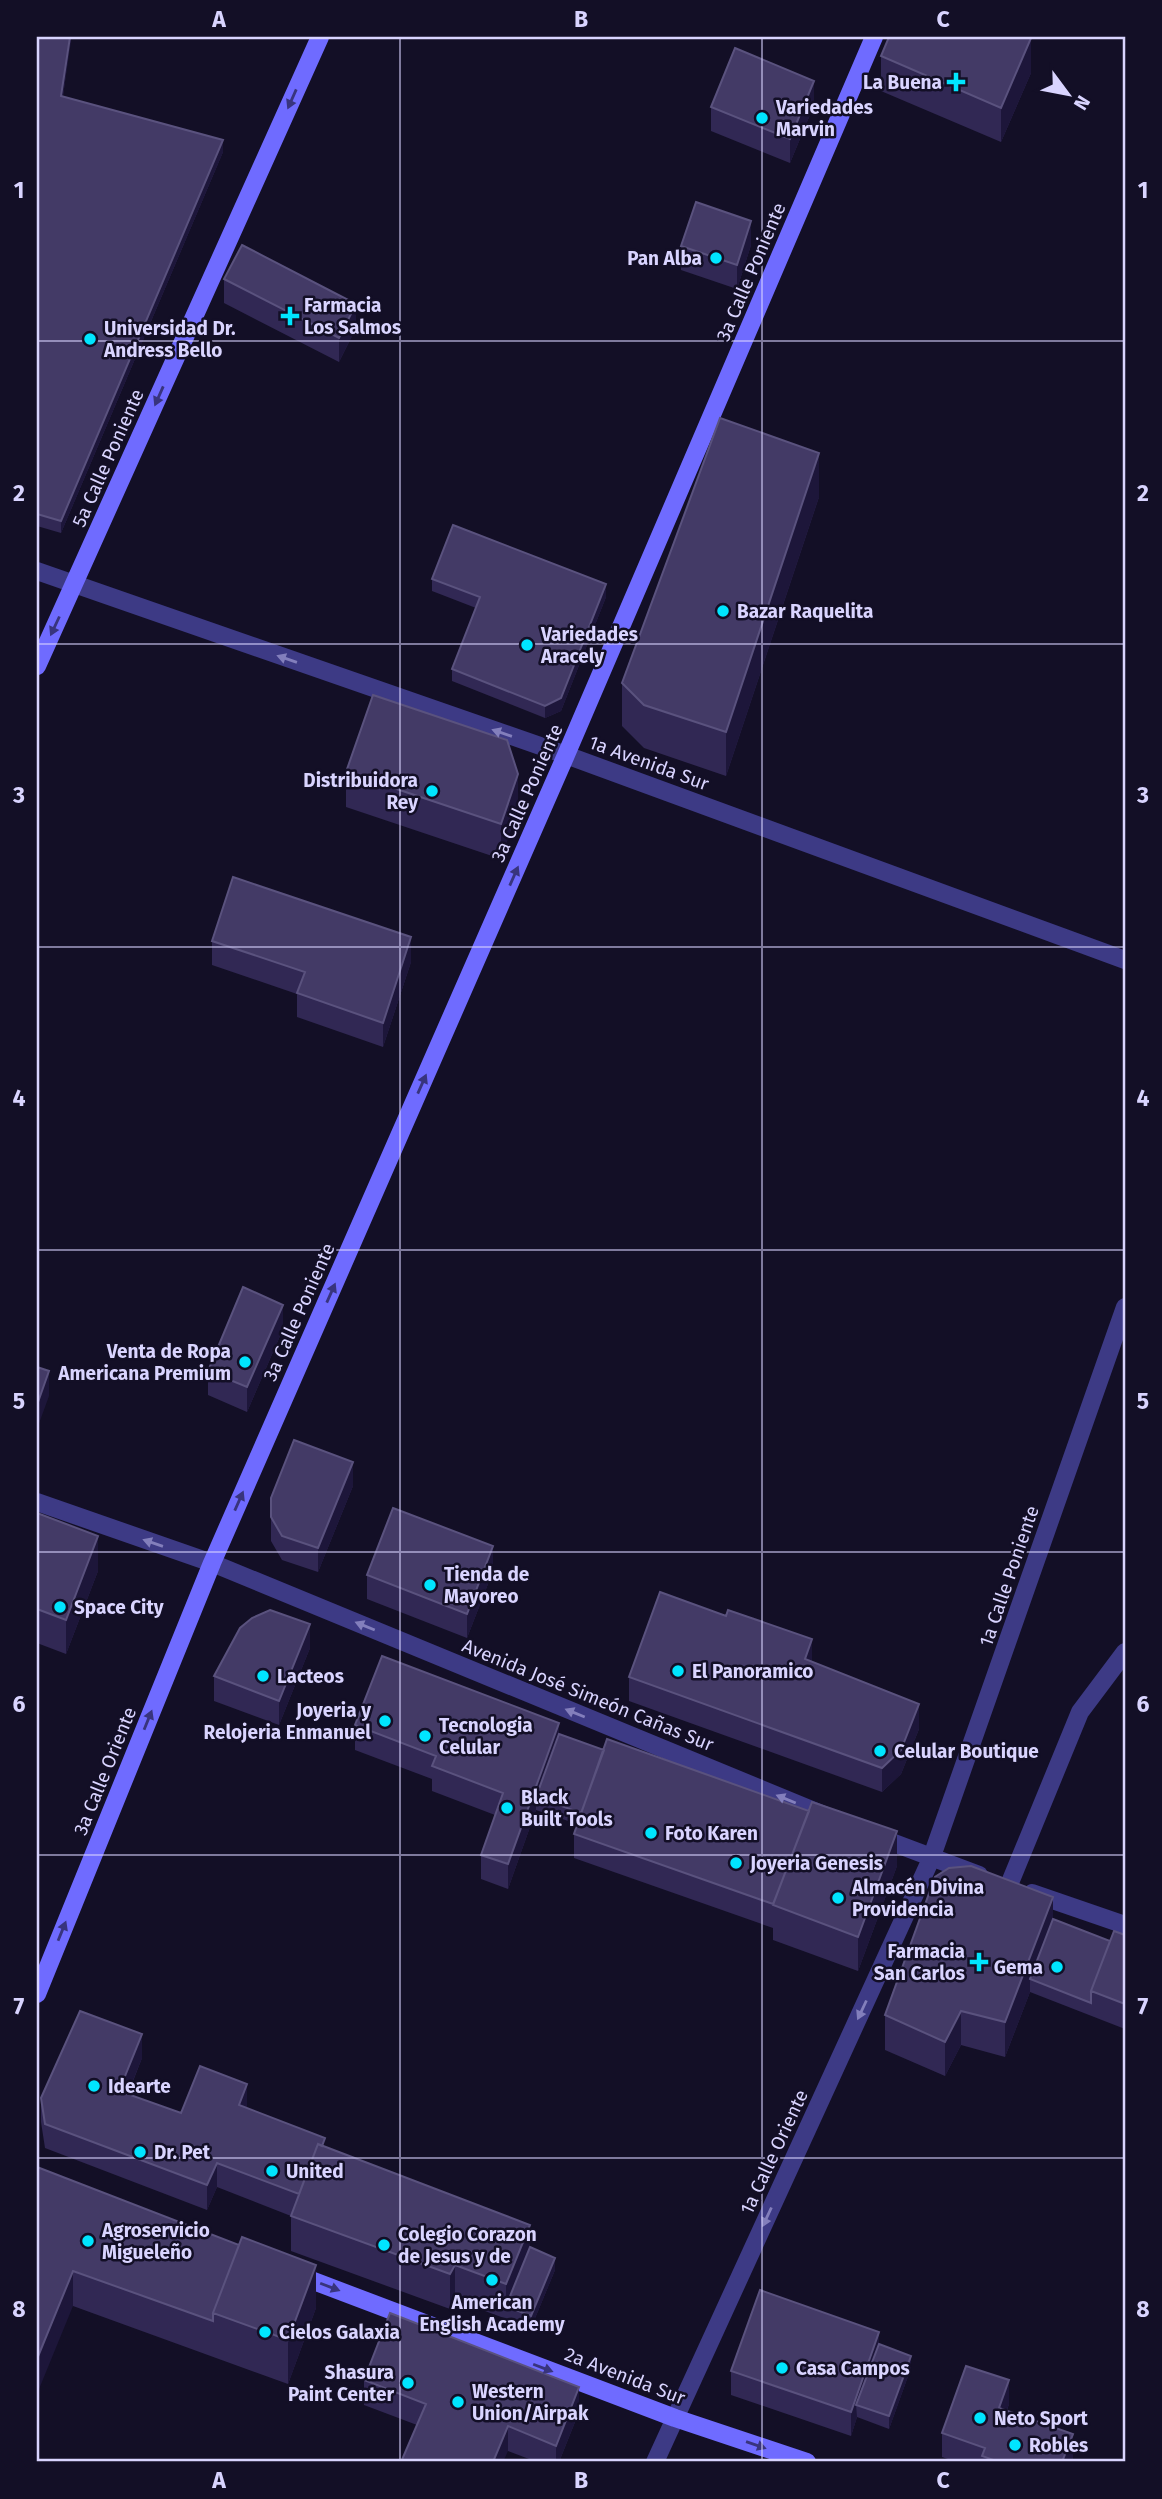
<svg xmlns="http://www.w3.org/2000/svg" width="1162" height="2499" font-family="'Fira Sans',sans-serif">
	<rect width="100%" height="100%" fill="#130f26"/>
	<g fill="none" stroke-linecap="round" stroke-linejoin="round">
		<path stroke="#3d3a85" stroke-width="18" d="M 37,571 L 566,755 L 1125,960
			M 37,1502 L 212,1563 L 829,1817
			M 878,1837 L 979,1875
			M 1009,1885 L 1080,1712 L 1125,1652
			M 1032,1893 L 1125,1925
			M 655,2462 L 931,1859 L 1125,1307"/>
		<path stroke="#6f6bff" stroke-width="18" d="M 37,666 L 320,37
			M 37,1994 L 212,1563 L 566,755 L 874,37
			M 295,2274 L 675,2418 L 807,2462"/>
	</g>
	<path fill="#312854" d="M 37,37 L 71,37 L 63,96 L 223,152 L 61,533 L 37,526 Z
		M 881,56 L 1031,73 L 1001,142 L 881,91 Z
		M 814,105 L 790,163 L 711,131 L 711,107 Z
		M 751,245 L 737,289 L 681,270 L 681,246 Z
		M 224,279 L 356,328 L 339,362 L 224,303 Z
		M 819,497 L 726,776 L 644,748 L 622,726 L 622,683 Z
		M 432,579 L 606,597 L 561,711 L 545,718 L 452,681 L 452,669 L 476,608 L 432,591 Z
		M 346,772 L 518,808 L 501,859 L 346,807 Z
		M 212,941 L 411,962 L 383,1047 L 297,1017 L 297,994 L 212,965 Z
		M 283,1329 L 247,1412 L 208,1395 L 208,1371 Z
		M 353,1486 L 318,1572 L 282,1560 L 271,1541 L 271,1498 Z
		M 37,1513 L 98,1571 L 66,1654 L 37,1643 Z
		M 493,1571 L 467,1638 L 367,1599 L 367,1575 Z
		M 310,1648 L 279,1725 L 214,1701 L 214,1676 Z
		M 812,1662 L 919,1729 L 901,1774 L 882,1792 L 629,1701 L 629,1677 Z
		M 355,1725 L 559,1734 L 897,1866 L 858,1971 L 773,1940 L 773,1928 L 574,1858 L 574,1834 L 577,1824 L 536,1810 L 508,1889 L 481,1879 L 481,1855 L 495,1815 L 432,1791 L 432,1779 L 355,1750 Z
		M 1053,1919 L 1110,1941 L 1125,1935 L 1125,2029 L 1030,1992 L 1005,2057 L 961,2045 L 945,2076 L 885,2050 L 885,2015 Z
		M 142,2058 L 128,2094 L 181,2113 L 247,2108 L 530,2247 L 555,2270 L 531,2328 L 455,2300 L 450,2309 L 291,2251 L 291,2216 L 217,2187 L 207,2210 L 45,2148 L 41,2122 L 41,2098 Z
		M 37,2167 L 316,2308 L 288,2384 L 73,2306 Z
		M 879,2344 L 911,2368 L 889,2429 L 857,2417 L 851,2436 L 731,2395 L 731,2371 Z
		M 364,2380 L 579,2412 L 559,2462 L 537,2462 L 508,2451 L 417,2425 L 364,2405 Z
		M 1009,2404 L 1007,2410 L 1073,2458 L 1071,2462 L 956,2462 L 942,2457 L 942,2433 Z"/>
	<path fill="#1d163a" d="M 70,37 L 71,37 L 71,42 L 61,108 L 61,96 Z
		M 1031,38 L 1031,73 L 1001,142 L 1001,108 Z
		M 814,81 L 814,105 L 790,163 L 790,139 Z
		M 223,140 L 223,152 L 61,533 L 61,521 Z
		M 751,221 L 751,245 L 737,289 L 737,265 Z
		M 356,304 L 356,328 L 339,362 L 339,338 Z
		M 819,453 L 819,497 L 726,776 L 726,732 Z
		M 606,584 L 606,597 L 561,711 L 545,718 L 545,706 Z
		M 518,774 L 518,808 L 501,859 L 501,824 Z
		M 411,937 L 411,962 L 383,1047 L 383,1023 Z
		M 283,1305 L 283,1329 L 247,1412 L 247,1387 Z
		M 49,1371 L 49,1396 L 37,1429 L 37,1405 Z
		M 353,1462 L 353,1486 L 318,1572 L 318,1548 Z
		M 98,1536 L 98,1571 L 66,1654 L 66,1620 Z
		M 493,1546 L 493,1571 L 467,1638 L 467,1614 Z
		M 310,1624 L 310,1648 L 279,1725 L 279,1701 Z
		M 812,1639 L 812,1664 L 805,1659 Z
		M 919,1704 L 919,1729 L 901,1774 L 882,1792 L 882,1768 Z
		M 559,1723 L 559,1747 L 536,1797 L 536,1810 L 508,1889 L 508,1864 Z
		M 897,1831 L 897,1866 L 858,1971 L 858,1937 Z
		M 1053,1897 L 1053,1932 L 1030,1979 L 1030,1992 L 1005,2057 L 1005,2022 Z
		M 961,2011 L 961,2045 L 945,2076 L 945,2042 Z
		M 142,2034 L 142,2058 L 119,2115 L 119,2091 Z
		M 247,2084 L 247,2108 L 239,2105 Z
		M 217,2163 L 217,2187 L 207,2210 L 207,2185 Z
		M 530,2225 L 530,2260 L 506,2306 L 506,2284 Z
		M 555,2258 L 555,2270 L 531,2328 L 531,2316 Z
		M 316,2265 L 316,2308 L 288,2384 L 288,2340 Z
		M 455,2265 L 455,2300 L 450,2309 L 450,2274 Z
		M 73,2271 L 73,2306 L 37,2394 L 37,2359 Z
		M 879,2332 L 879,2357 L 856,2405 L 857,2417 L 851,2436 L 851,2412 Z
		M 911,2356 L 911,2368 L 889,2429 L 889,2416 Z
		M 1009,2380 L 1009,2404 L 999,2432 L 999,2408 Z
		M 579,2387 L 579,2412 L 559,2462 L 556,2462 L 556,2446 Z
		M 508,2426 L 508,2451 L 503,2462 L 493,2462 Z
		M 1073,2434 L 1073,2458 L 1071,2462 L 1062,2462 Z"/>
	<path fill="#433a66" stroke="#5a527e" stroke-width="2" d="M 37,37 L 70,37 L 61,96 L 223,140 L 61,521 L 37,514 Z
		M 889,37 L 1028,37 L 1031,38 L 1001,108 L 881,56 Z
		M 735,48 L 814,81 L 790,139 L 711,107 Z
		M 696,202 L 751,221 L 737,265 L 681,246 Z
		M 242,245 L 356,304 L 339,338 L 224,279 Z
		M 720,418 L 819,453 L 726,732 L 644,705 L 622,683 Z
		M 453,525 L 606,584 L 561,698 L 545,706 L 452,669 L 480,597 L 432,579 Z
		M 373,695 L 507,740 L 518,774 L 501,824 L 346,772 Z
		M 233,877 L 411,937 L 383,1023 L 297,993 L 305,972 L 212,941 Z
		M 243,1287 L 283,1305 L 247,1387 L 208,1371 Z
		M 37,1367 L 49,1371 L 37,1405 Z
		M 294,1440 L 353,1462 L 318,1548 L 282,1536 L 271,1517 L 271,1498 Z
		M 393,1508 L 493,1546 L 467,1614 L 367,1575 Z
		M 37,1513 L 98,1536 L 66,1620 L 37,1609 Z
		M 660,1592 L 726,1616 L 728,1610 L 812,1639 L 805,1659 L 919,1704 L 901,1750 L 882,1768 L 629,1677 Z
		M 270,1610 L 310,1624 L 279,1701 L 214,1676 L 240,1628 L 252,1618 Z
		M 382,1656 L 559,1723 L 508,1864 L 481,1855 L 503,1793 L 432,1766 L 436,1756 L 355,1725 Z
		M 559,1734 L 604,1750 L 581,1813 L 536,1797 Z
		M 607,1739 L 809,1811 L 773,1904 L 574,1834 Z
		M 812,1802 L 897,1831 L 858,1937 L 773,1905 Z
		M 971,1866 L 1053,1897 L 1005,2022 L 961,2011 L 945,2042 L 885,2015 L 935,1877 L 949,1868 Z
		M 1053,1919 L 1110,1941 L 1091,1991 L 1091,2003 L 1030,1979 Z
		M 1114,1931 L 1125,1935 L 1125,2004 L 1091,1991 Z
		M 80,2011 L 142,2034 L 119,2091 L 181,2113 L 200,2066 L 247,2084 L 239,2105 L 325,2138 L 322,2146 L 318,2144 L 299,2194 L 217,2163 L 207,2185 L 45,2124 L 41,2098 Z
		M 318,2144 L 530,2225 L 506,2284 L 455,2265 L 450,2274 L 291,2216 Z
		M 37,2167 L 239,2245 L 213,2313 L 213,2321 L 73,2271 L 37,2359 Z
		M 242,2237 L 316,2265 L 288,2340 L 213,2313 Z
		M 530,2247 L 555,2258 L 531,2316 L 506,2306 Z
		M 760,2290 L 879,2332 L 851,2412 L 731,2371 Z
		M 390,2313 L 579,2387 L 556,2446 L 508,2426 L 493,2462 L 401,2462 L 426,2404 L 364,2380 Z
		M 879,2344 L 911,2356 L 889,2416 L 856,2405 Z
		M 966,2366 L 1009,2380 L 999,2408 L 1073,2434 L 1062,2462 L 999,2462 L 982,2456 L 985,2448 L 942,2433 Z"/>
	<defs><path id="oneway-solid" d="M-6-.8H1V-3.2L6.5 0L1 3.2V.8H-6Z" transform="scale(1.75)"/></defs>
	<g fill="#38347d">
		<use href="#oneway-solid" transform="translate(292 99) rotate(114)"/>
		<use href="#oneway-solid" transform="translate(159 396) rotate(114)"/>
		<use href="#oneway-solid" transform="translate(55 626) rotate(115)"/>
		<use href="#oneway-solid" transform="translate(514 876) rotate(-66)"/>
		<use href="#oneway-solid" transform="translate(422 1084) rotate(-66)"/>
		<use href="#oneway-solid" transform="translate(331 1293) rotate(-66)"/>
		<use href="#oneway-solid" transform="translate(239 1501) rotate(-66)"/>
		<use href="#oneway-solid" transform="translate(148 1720) rotate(-68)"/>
		<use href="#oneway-solid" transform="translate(62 1931) rotate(-68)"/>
		<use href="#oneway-solid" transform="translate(330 2287) rotate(21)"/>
		<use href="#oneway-solid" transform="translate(543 2368) rotate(21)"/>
		<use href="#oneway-solid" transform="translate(756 2445) rotate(19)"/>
	</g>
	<g fill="#837fbc">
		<use href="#oneway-solid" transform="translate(287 659) rotate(-161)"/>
		<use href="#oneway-solid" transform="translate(502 733) rotate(-161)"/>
		<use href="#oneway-solid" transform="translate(153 1543) rotate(-161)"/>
		<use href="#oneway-solid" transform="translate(365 1626) rotate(-158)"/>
		<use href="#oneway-solid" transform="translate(575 1713) rotate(-158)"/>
		<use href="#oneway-solid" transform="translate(786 1799) rotate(-158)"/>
		<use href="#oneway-solid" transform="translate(862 2010) rotate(115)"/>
		<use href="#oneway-solid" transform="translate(767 2217) rotate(115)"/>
	</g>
	<path fill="none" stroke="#d9d4ff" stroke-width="2" stroke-opacity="0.55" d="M 400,37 L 400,2462M 762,37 L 762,2462M 37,341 L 1125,341M 37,644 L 1125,644M 37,947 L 1125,947M 37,1250 L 1125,1250M 37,1552 L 1125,1552M 37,1855 L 1125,1855M 37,2158 L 1125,2158"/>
	<g fill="#00e5ff" stroke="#130f26" stroke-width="2.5">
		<path d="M952.5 71.5h7v7h7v7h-7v7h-7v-7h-7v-7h7z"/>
		<circle cx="762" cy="118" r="7"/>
		<circle cx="716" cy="258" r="7"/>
		<path d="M286.5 305.5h7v7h7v7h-7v7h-7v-7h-7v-7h7z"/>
		<circle cx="90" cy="339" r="7"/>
		<circle cx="723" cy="611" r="7"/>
		<circle cx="527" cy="645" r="7"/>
		<circle cx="432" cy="791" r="7"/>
		<circle cx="245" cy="1362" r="7"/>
		<circle cx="430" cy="1585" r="7"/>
		<circle cx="60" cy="1607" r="7"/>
		<circle cx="678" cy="1671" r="7"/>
		<circle cx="263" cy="1676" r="7"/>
		<circle cx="385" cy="1721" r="7"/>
		<circle cx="425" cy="1736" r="7"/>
		<circle cx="880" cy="1751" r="7"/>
		<circle cx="507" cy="1808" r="7"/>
		<circle cx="651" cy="1833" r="7"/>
		<circle cx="736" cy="1863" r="7"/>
		<circle cx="838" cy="1898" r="7"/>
		<path d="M975.5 1951.5h7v7h7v7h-7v7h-7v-7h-7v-7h7z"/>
		<circle cx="1057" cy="1967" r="7"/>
		<circle cx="94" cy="2086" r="7"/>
		<circle cx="140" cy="2152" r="7"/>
		<circle cx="272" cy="2171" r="7"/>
		<circle cx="88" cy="2241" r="7"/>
		<circle cx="384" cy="2245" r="7"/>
		<circle cx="492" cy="2280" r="7"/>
		<circle cx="265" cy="2332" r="7"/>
		<circle cx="782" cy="2368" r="7"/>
		<circle cx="408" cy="2383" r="7"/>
		<circle cx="458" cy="2402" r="7"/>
		<circle cx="980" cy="2418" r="7"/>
		<circle cx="1015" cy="2445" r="7"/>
	</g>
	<g text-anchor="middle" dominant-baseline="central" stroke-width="5" stroke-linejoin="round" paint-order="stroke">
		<g font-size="19" font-weight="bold" fill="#d9d4ff" stroke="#130f26" text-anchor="start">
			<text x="942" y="82" text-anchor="end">La Buena</text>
			<text x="776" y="107">Variedades<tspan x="776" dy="22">Marvin</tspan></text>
			<text x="702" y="258" text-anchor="end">Pan Alba</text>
			<text x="304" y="305">Farmacia<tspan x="304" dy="22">Los Salmos</tspan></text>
			<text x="104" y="328">Universidad Dr.<tspan x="104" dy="22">Andress Bello</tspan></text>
			<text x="737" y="611">Bazar Raquelita</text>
			<text x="541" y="634">Variedades<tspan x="541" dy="22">Aracely</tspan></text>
			<text x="418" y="780" text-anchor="end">Distribuidora<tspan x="418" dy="22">Rey</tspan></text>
			<text x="231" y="1351" text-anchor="end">Venta de Ropa<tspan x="231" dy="22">Americana Premium</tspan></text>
			<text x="444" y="1574">Tienda de<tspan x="444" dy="22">Mayoreo</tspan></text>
			<text x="74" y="1607">Space City</text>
			<text x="692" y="1671">El Panoramico</text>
			<text x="277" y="1676">Lacteos</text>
			<text x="371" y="1710" text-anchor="end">Joyeria y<tspan x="371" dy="22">Relojeria Enmanuel</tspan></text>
			<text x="439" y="1725">Tecnologia<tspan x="439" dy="22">Celular</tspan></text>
			<text x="894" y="1751">Celular Boutique</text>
			<text x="521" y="1797">Black<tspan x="521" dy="22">Built Tools</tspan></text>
			<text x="665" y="1833">Foto Karen</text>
			<text x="750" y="1863">Joyeria Genesis</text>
			<text x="852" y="1887">Almacén Divina<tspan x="852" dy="22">Providencia</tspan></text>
			<text x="965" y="1951" text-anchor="end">Farmacia<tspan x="965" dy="22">San Carlos</tspan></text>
			<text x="1043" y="1967" text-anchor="end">Gema</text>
			<text x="108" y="2086">Idearte</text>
			<text x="154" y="2152">Dr. Pet</text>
			<text x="286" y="2171">United</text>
			<text x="102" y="2230">Agroservicio<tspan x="102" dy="22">Migueleño</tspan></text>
			<text x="398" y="2234">Colegio Corazon<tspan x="398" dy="22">de Jesus y de</tspan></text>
			<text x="492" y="2302" text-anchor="middle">American<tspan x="492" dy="22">English Academy</tspan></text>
			<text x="279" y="2332">Cielos Galaxia</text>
			<text x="796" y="2368">Casa Campos</text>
			<text x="394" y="2372" text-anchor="end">Shasura<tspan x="394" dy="22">Paint Center</tspan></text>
			<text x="472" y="2391">Western<tspan x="472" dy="22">Union/Airpak</tspan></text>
			<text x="994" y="2418">Neto Sport</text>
			<text x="1029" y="2445">Robles</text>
		</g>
		<g font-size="19" fill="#d9d4ff" stroke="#130f26">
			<text transform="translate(751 272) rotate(-67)">3a Calle Poniente</text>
			<text transform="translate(108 458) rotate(-66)">5a Calle Poniente</text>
			<text transform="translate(649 763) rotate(20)">1a Avenida Sur</text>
			<text transform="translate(527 793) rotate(-66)">3a Calle Poniente</text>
			<text transform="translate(299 1312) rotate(-66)">3a Calle Poniente</text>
			<text transform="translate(1009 1576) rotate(-71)">1a Calle Poniente</text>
			<text transform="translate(588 1695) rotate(22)">Avenida José Simeón Cañas Sur</text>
			<text transform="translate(105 1771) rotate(-68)">3a Calle Oriente</text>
			<text transform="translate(774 2152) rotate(-65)">1a Calle Oriente</text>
			<text transform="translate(625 2376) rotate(21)">2a Avenida Sur</text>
		</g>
	</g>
	<rect width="1162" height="2499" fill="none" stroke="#130f26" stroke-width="77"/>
	<g transform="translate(1068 94) rotate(122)" stroke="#130f26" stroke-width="5" paint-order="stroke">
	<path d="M0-5L12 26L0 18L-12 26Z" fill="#d9d4ff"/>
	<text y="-10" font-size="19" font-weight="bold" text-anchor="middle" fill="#d9d4ff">N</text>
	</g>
	<rect x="38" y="38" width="1086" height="2422" fill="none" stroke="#d9d4ff" stroke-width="2.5"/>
	<g font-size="23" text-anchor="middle" font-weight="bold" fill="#d9d4ff">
		<text x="219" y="27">A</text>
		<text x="581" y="27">B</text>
		<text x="943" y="27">C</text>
		<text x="19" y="198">1</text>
		<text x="1143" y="198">1</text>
		<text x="19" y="501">2</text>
		<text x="1143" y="501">2</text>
		<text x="19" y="803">3</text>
		<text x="1143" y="803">3</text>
		<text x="19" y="1106">4</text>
		<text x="1143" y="1106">4</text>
		<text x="19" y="1409">5</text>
		<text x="1143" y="1409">5</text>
		<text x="19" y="1712">6</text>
		<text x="1143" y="1712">6</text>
		<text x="19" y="2014">7</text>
		<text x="1143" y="2014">7</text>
		<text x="19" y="2317">8</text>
		<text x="1143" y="2317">8</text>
		<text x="219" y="2488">A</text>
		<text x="581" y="2488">B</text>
		<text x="943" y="2488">C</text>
	</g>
</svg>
